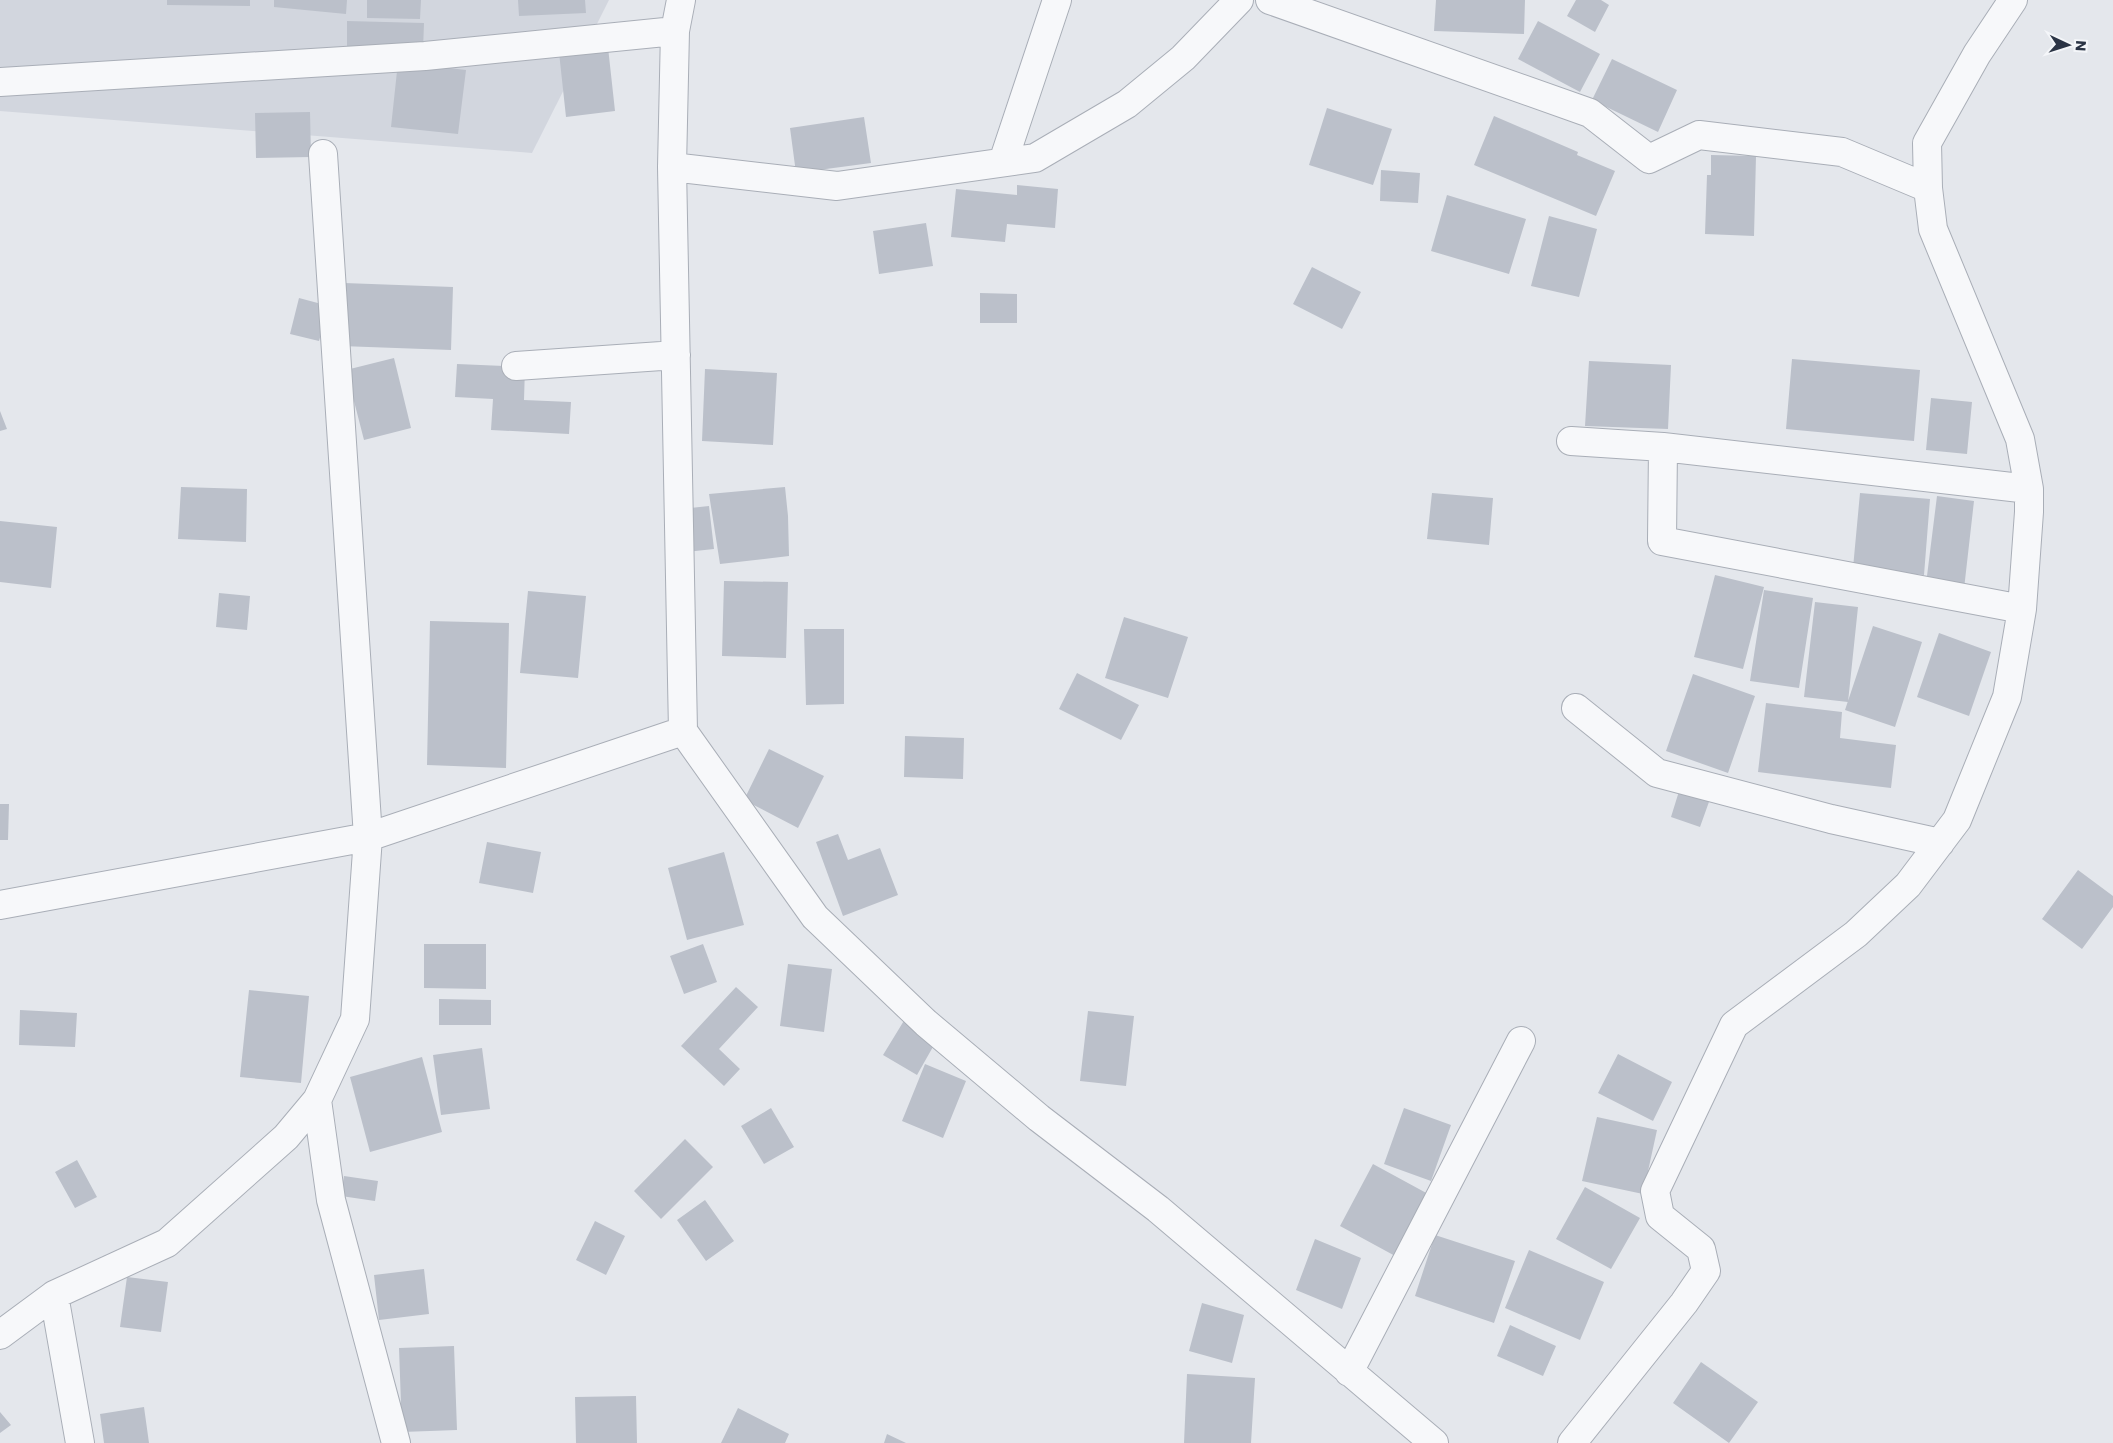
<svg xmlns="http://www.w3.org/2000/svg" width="2113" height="1443" font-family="Poppins,sans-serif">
	<rect width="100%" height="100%" fill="#e4e7ec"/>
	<path fill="#d2d6de" d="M 0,0 L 609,0 L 532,153 L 0,111 Z"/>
	<path fill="#bbc0ca" d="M 167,0 L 250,0 L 250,6 L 167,5 Z
		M 274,0 L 347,0 L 346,14 L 274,7 Z
		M 367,0 L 421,0 L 420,19 L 367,18 Z
		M 518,0 L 585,0 L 586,13 L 519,16 Z
		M 1436,0 L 1525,0 L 1524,34 L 1434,31 Z
		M 1576,0 L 1601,0 L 1609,5 L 1595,32 L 1567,16 Z
		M 347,21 L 424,23 L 423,50 L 347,48 Z
		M 1538,21 L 1600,54 L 1580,92 L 1518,59 Z
		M 607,38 L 615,111 L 566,117 L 558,43 Z
		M 1612,59 L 1677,90 L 1658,132 L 1592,100 Z
		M 398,62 L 466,70 L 458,134 L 391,127 Z
		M 1327,108 L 1392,129 L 1373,185 L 1309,165 Z
		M 310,112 L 311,157 L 256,158 L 255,113 Z
		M 1494,116 L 1578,152 L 1577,155 L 1615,171 L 1596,216 L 1474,165 Z
		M 864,117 L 871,163 L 796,173 L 790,128 Z
		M 1711,155 L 1756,156 L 1754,236 L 1705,234 L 1707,175 L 1711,175 Z
		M 1381,170 L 1420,173 L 1418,203 L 1380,201 Z
		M 1017,185 L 1058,189 L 1055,228 L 1007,224 L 1005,242 L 951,237 L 956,189 L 1017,195 Z
		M 1447,195 L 1526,219 L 1509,274 L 1431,251 Z
		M 1549,216 L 1597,229 L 1579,297 L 1531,286 Z
		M 926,223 L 933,266 L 879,274 L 873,231 Z
		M 1312,267 L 1361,292 L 1342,329 L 1293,304 Z
		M 344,283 L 453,287 L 451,350 L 341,346 Z
		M 980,293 L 1017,294 L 1017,323 L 980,323 Z
		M 299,298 L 329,306 L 319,341 L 290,334 Z
		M 394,358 L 411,428 L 364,440 L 346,370 Z
		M 1792,359 L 1920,370 L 1914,441 L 1786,429 Z
		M 1589,361 L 1671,365 L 1668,429 L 1585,426 Z
		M 457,364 L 525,367 L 524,400 L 571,402 L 569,434 L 491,430 L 493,399 L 455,397 Z
		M 705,369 L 777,373 L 773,445 L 702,441 Z
		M 1931,398 L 1972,402 L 1967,454 L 1926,450 Z
		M 0,411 L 7,429 L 0,431 Z
		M 181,487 L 247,489 L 246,542 L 178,539 Z
		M 785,487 L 788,516 L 789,556 L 720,564 L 709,494 Z
		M 1432,493 L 1493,498 L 1489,545 L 1427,539 Z
		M 1860,493 L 1930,499 L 1924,575 L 1853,568 Z
		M 1937,496 L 1974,501 L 1964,589 L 1926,584 Z
		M 709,506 L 714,549 L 686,552 L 681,509 Z
		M 0,521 L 57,527 L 51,588 L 0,582 Z
		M 1715,575 L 1764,587 L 1743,669 L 1694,657 Z
		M 724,581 L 788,582 L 786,658 L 722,656 Z
		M 1764,590 L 1813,598 L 1799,688 L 1750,681 Z
		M 528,591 L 586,596 L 578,678 L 520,673 Z
		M 219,593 L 250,596 L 247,630 L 216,627 Z
		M 1815,602 L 1858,607 L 1848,702 L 1804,697 Z
		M 1124,617 L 1188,637 L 1168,698 L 1105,678 Z
		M 430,621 L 509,623 L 506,768 L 427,765 Z
		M 1873,626 L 1922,642 L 1895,727 L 1845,710 Z
		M 804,629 L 844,629 L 844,704 L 806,705 Z
		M 1939,633 L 1991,652 L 1969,716 L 1917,697 Z
		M 1077,673 L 1139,705 L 1121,740 L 1059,709 Z
		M 1693,674 L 1755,696 L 1728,773 L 1666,751 Z
		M 1766,703 L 1842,712 L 1840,738 L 1896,745 L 1891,788 L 1758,772 Z
		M 905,736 L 964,738 L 963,779 L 904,777 Z
		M 769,749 L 824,776 L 798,828 L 744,800 Z
		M 1680,788 L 1710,799 L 1700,827 L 1671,817 Z
		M 0,804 L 9,804 L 8,840 L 0,840 Z
		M 838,834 L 848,860 L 880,848 L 898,895 L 843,916 L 816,842 Z
		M 487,842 L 541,852 L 533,893 L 479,883 Z
		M 724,852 L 744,925 L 687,940 L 668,868 Z
		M 2078,870 L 2113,896 L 2113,907 L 2082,949 L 2042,919 Z
		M 424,944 L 486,944 L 486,989 L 424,988 Z
		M 703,944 L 717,982 L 684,994 L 670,956 Z
		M 788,964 L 832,969 L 824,1032 L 780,1026 Z
		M 736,987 L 758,1007 L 719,1049 L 740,1069 L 724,1086 L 681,1046 Z
		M 249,990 L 309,996 L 301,1083 L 240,1077 Z
		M 439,999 L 491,1000 L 491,1025 L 439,1025 Z
		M 20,1010 L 77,1013 L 75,1047 L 19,1045 Z
		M 1088,1011 L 1134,1016 L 1126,1086 L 1080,1081 Z
		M 905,1019 L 938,1038 L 917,1075 L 883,1055 Z
		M 482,1048 L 490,1109 L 441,1115 L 433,1055 Z
		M 1618,1054 L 1672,1082 L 1653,1121 L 1598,1093 Z
		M 422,1057 L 442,1132 L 370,1152 L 350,1077 Z
		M 925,1064 L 966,1081 L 943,1138 L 902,1121 Z
		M 771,1108 L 794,1147 L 764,1164 L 741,1126 Z
		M 1404,1108 L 1451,1125 L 1431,1181 L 1384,1164 Z
		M 1597,1117 L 1657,1130 L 1643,1194 L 1582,1181 Z
		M 685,1139 L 713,1167 L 661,1219 L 634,1191 Z
		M 77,1160 L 97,1197 L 75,1208 L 55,1172 Z
		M 1373,1164 L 1430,1195 L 1397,1257 L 1340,1226 Z
		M 344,1176 L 378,1181 L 375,1201 L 341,1196 Z
		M 1585,1187 L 1640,1218 L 1611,1269 L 1556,1239 Z
		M 705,1200 L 734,1241 L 706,1261 L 677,1220 Z
		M 595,1221 L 625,1236 L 606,1275 L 576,1260 Z
		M 1435,1235 L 1515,1261 L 1494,1323 L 1415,1296 Z
		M 1315,1239 L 1361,1258 L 1342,1309 L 1296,1290 Z
		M 1529,1250 L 1604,1282 L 1580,1340 L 1505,1308 Z
		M 424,1269 L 429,1314 L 379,1320 L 374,1275 Z
		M 127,1277 L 168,1282 L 161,1332 L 120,1327 Z
		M 1202,1303 L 1244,1315 L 1232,1363 L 1189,1351 Z
		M 1510,1325 L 1556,1346 L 1543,1376 L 1497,1356 Z
		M 454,1346 L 457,1430 L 402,1432 L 399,1348 Z
		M 1701,1362 L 1758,1402 L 1729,1443 L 1673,1403 Z
		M 1187,1374 L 1255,1378 L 1251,1443 L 1184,1443 Z
		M 636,1396 L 637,1443 L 576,1443 L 575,1397 Z
		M 144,1407 L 149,1443 L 104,1443 L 100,1414 Z
		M 738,1408 L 789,1434 L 785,1443 L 721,1443 Z
		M 0,1412 L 11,1425 L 0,1433 Z
		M 887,1434 L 906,1443 L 884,1443 Z"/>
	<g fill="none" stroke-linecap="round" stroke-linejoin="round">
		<defs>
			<path id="minor" d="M 1270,0 L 1590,113 L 1649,159 L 1699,135 L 1842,152 L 1928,188
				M 0,82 L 425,56 L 675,31
				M 1003,162 L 1057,0
				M 672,167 L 837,186 L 1035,158 L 1127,104 L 1183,58 L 1239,0
				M 516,366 L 676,355
				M 1571,441 L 1663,447 L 2029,489
				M 1663,447 L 1662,541 L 2022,609
				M 1576,708 L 1657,773 L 1831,819 L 1940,843
				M 683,731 L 815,917 L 926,1023 L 1039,1118 L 1158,1209 L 1434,1443
				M 0,905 L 368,837 L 323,154
				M 317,1100 L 331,1200 L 396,1443
				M 54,1295 L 80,1443
				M 0,1335 L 54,1295 L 167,1243 L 286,1137 L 317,1100 L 355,1019 L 368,837 L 683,731 L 672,167 L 675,31 L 681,0
				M 1349,1372 L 1521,1041
				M 1572,1443 L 1684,1303 L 1706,1271 L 1701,1249 L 1660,1216 L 1655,1191 L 1734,1025 L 1856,934 L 1908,885 L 1957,820 L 2007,697 L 2022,609 L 2029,512 L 2029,489 L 2020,439 L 1933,229 L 1928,188 L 1927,143 L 1977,54 L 2013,0"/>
		</defs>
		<use href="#minor" stroke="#a9aeb7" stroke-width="30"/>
		<use href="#minor" stroke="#f7f8fa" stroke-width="28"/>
	</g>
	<g transform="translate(2068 45) rotate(94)" stroke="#f4f6f9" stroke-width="4" paint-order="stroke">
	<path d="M0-4L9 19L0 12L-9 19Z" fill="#2b3445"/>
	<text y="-8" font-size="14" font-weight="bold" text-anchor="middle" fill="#2b3445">N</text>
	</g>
</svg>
